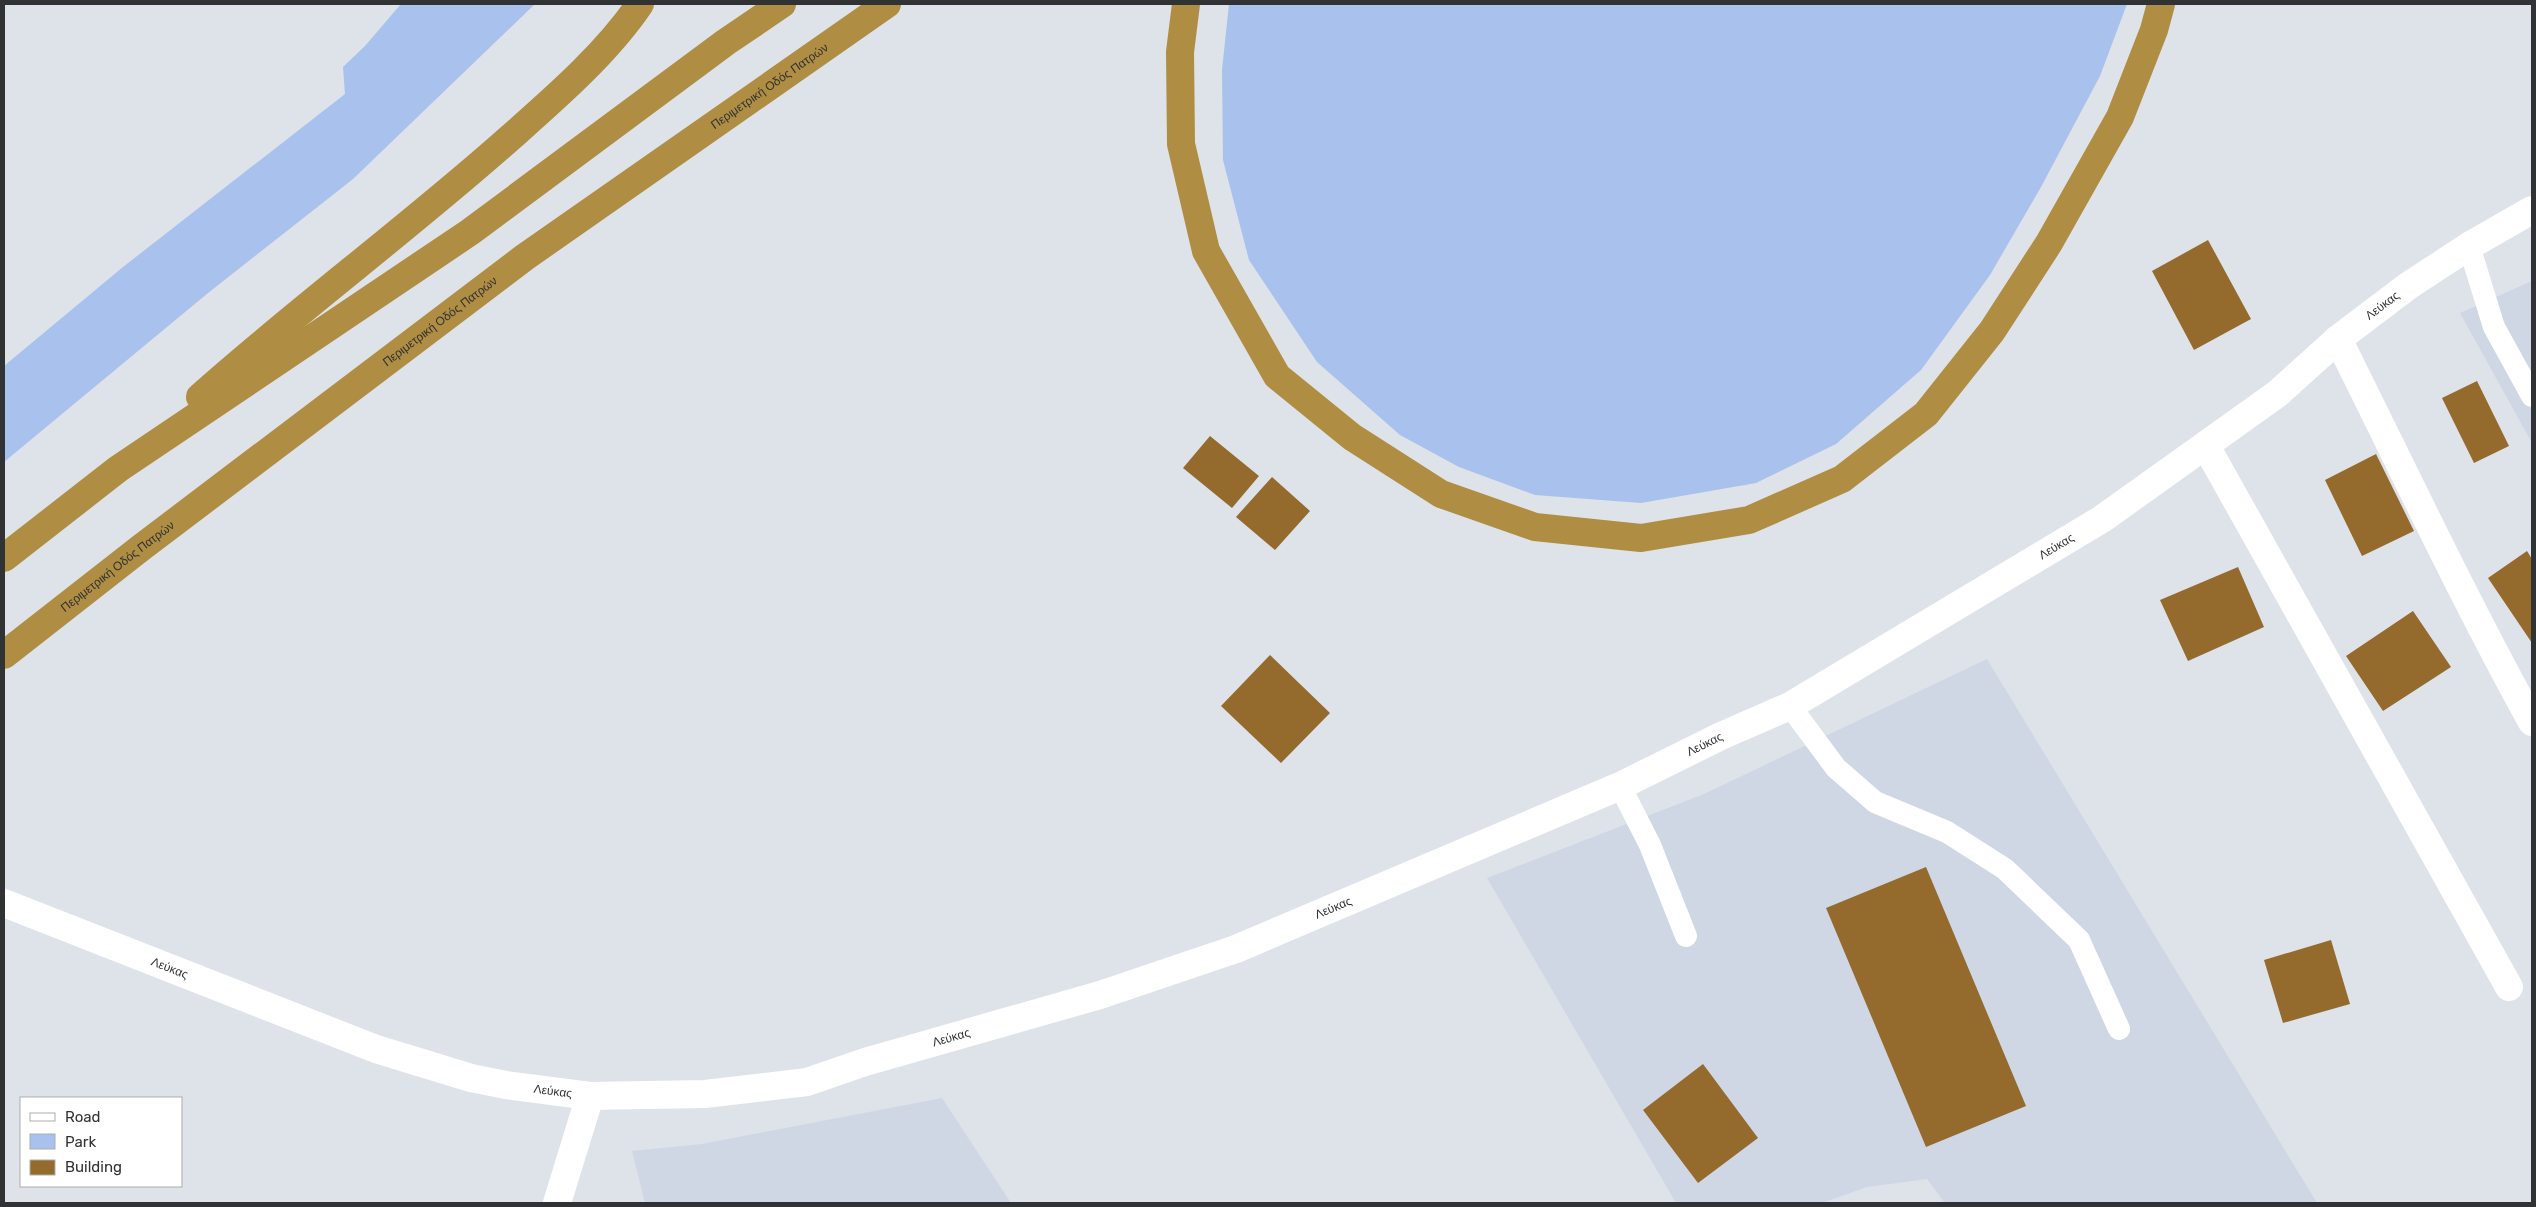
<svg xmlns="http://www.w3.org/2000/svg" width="2536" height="1207" font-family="Rubik,sans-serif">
	<rect width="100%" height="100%" fill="#dee2e9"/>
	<path fill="#cfd7e5" d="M 2532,281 L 2532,443 L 2460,313 Z
		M 1987,659 L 2317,1203 L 1945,1203 L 1927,1179 L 1867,1187 L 1822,1203 L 1676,1203 L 1487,878 L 1704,794 Z
		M 942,1098 L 1011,1203 L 645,1203 L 632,1151 L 702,1144 Z"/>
	<path fill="#a8c1ed" d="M 401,4 L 535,4 L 353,179 L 208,293 L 4,462 L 4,366 L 123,267 L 345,94 L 343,67 L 365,46 Z
		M 1229,4 L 2127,4 L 2100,76 L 2041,187 L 1990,275 L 1921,370 L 1836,444 L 1756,483 L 1641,503 L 1535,495 L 1459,467 L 1400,435 L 1317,362 L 1249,260 L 1223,160 L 1222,70 Z"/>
	<path fill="#946a2d" d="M 2208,240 L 2251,319 L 2194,350 L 2152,271 Z
		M 2477,381 L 2509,446 L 2474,463 L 2442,398 Z
		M 1210,436 L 1259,476 L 1232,508 L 1183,468 Z
		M 2376,454 L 2414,531 L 2362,556 L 2325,480 Z
		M 1272,477 L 1310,511 L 1275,550 L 1236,517 Z
		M 2527,551 L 2532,559 L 2532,643 L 2488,578 Z
		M 2238,567 L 2264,627 L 2188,661 L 2160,600 Z
		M 2413,611 L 2451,667 L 2383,711 L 2346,656 Z
		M 1270,655 L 1330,713 L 1281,763 L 1221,706 Z
		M 1926,867 L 2026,1106 L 1926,1147 L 1826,908 Z
		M 2331,940 L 2350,1004 L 2283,1023 L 2264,960 Z
		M 1703,1064 L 1758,1138 L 1698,1183 L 1643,1110 Z"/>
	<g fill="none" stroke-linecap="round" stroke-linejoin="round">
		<path stroke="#fff" stroke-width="22" d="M 2469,246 L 2494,327 L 2532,396
			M 1790,706 L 1836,768 L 1875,802 L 1947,832 L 2005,869 L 2079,940 L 2119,1029
			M 1620,786 L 1650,845 L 1686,936"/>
		<path stroke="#fff" stroke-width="28" d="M 2338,339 C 2402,467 2463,597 2532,722
			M 2206,446 L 2509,987
			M 557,1203 L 590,1096"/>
		<path stroke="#fff" stroke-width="28" id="s1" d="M 4,903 L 376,1049 L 471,1078 L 506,1085 L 590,1096 L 705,1094 L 807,1082 L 865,1062 L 1100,995 L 1236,949 L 1620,786 L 1721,736 L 1790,706 L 2102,519 L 2277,394 L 2338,339 L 2408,286 L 2469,246 L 2532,210"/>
		<g stroke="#af8d42" stroke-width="28">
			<path d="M 1186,4 L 1180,52 L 1181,144 L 1206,251 L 1277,376 L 1352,437 L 1441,494 L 1535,527 L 1641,538 L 1749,520 L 1842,479 L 1926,414 L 1992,331 L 2049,243 L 2120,117 L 2154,30 L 2161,4"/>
			<path d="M 200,397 C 301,307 410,227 511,137 C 555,98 607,53 640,4"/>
			<path d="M 4,558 L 118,469 L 470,232 L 726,42 L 782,4"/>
			<path id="s2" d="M 4,655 L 142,547 L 525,257 L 887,4"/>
		</g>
	</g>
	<g text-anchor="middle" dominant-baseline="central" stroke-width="5" stroke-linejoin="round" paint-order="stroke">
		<g font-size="12" fill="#303234" stroke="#fff">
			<text stroke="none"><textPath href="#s2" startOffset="954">Περιμετρική Οδός Πατρών</textPath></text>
			<text stroke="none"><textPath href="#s1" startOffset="2608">Λεύκας</textPath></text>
			<text stroke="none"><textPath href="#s2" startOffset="549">Περιμετρική Οδός Πατρών</textPath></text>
			<text stroke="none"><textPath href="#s1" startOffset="2202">Λεύκας</textPath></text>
			<text stroke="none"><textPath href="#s2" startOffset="144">Περιμετρική Οδός Πατρών</textPath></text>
			<text stroke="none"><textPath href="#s1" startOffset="1798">Λεύκας</textPath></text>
			<text stroke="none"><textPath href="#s1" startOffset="1392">Λεύκας</textPath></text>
			<text stroke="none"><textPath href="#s1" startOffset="178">Λεύκας</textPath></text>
			<text stroke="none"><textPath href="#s1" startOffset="988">Λεύκας</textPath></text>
			<text stroke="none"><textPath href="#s1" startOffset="582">Λεύκας</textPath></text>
		</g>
	</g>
	<rect width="2536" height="1207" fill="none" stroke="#303234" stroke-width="10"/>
	<rect x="20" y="1097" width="162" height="90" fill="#ffffff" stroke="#acadae"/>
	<rect x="30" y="1113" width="25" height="8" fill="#ffffff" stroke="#acadae"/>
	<text x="65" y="1122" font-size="15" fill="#303234">Road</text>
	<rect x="30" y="1134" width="25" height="15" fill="#a8c1ed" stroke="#acadae"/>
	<text x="65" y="1147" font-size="15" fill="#303234">Park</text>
	<rect x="30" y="1160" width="25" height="15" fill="#946a2d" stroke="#acadae"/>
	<text x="65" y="1172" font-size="15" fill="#303234">Building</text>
</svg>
